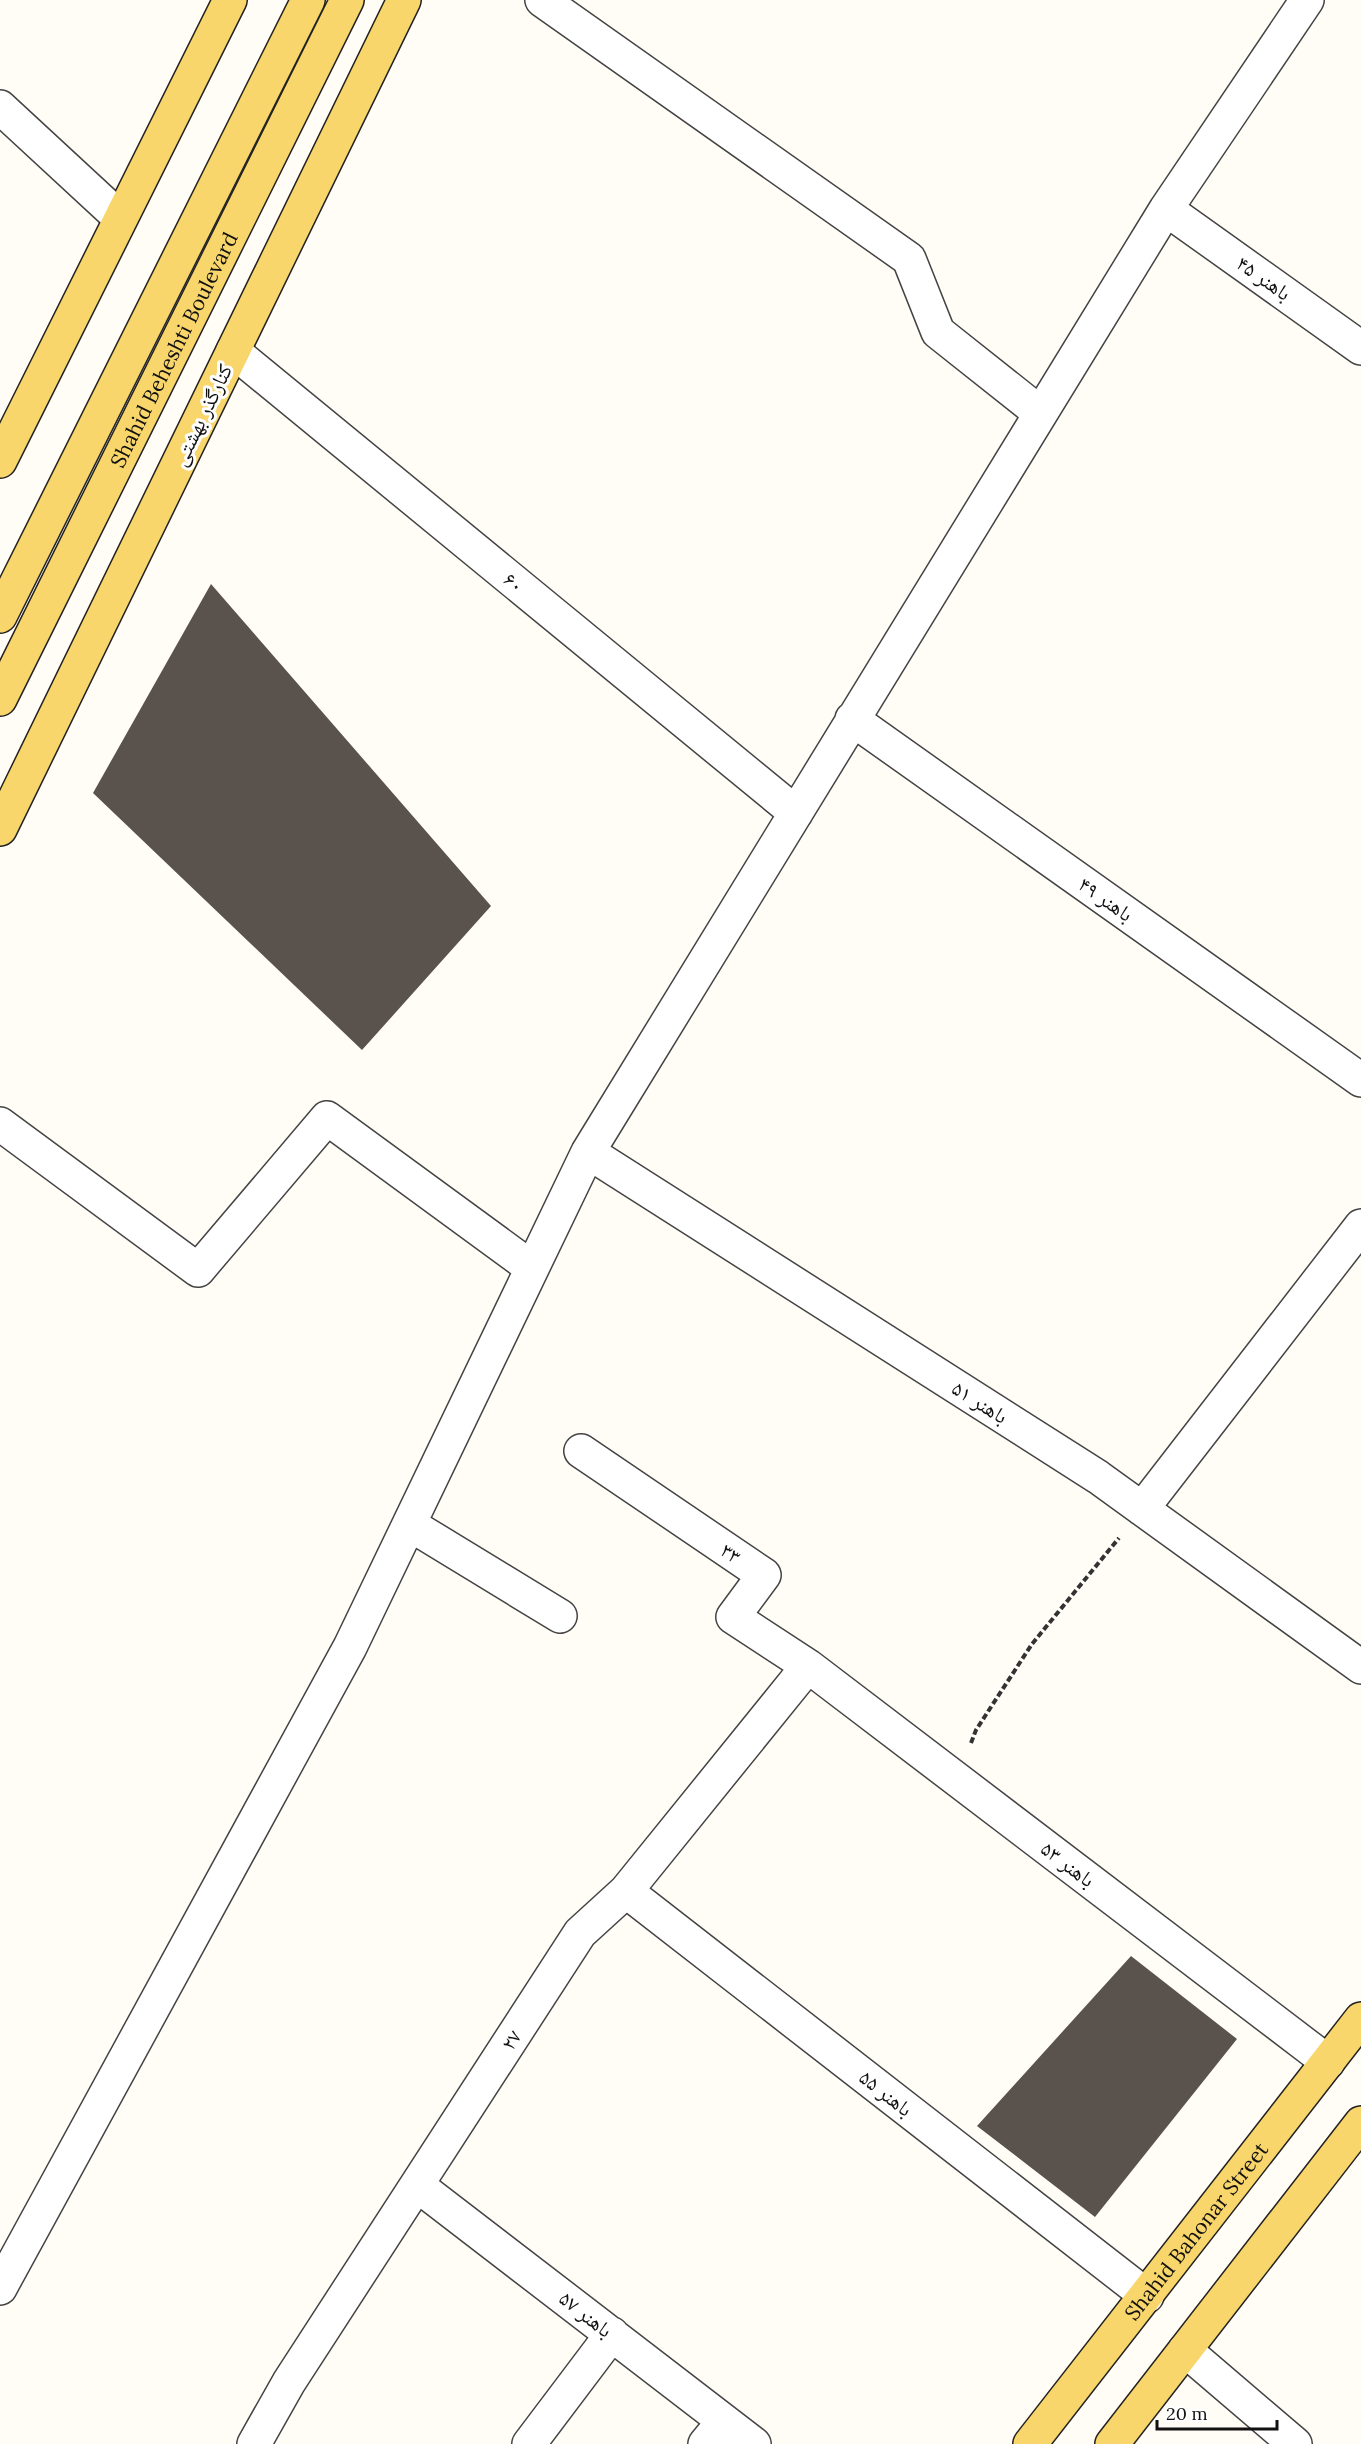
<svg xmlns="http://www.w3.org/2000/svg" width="1361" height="2444" font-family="Lora,'Noto Naskh Arabic',serif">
	<rect width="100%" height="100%" fill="#fffdf5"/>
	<path fill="#5a524d" d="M 211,584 L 491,906 L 362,1050 L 93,793 Z
		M 1131,1956 L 1237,2039 L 1095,2217 L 977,2126 Z"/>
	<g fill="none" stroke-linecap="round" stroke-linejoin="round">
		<defs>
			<path id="minor" d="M 542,0 L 909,259 L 938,332 L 1040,413
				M 0,107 L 120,218
				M 1166,209 L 1361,348
				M 233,351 L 796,813
				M 852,719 L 1361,1080
				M 0,1124 L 198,1270 L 327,1118 L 532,1268
				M 588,1152 L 1098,1477 L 1361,1667
				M 581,1451 L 764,1575 L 733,1617 L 808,1666 L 1328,2062
				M 1142,1509 L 1361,1226
				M 409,1524 L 560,1616
				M 626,1891 L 1147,2296
				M 417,2185 L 754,2444
				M 0,2288 L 350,1647 L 588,1152 L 1166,209 L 1307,0
				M 1185,2350 L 1295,2444
				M 254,2444 L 289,2382 L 580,1933 L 626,1891 L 808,1666
				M 529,2444 L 612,2334
				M 705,2444 L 724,2421"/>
			<g id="major">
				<path d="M 0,461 L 230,0"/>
				<path d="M 0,616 L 308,0"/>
				<path id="s1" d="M 0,699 L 347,0"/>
				<path d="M 0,829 L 404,0"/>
				<path id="s2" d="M 1030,2444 L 1361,2019"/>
				<path d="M 1112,2444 L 1361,2123"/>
			</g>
		</defs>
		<use href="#minor" stroke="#444" stroke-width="36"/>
		<use href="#major" stroke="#222" stroke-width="36"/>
		<path stroke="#333" stroke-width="4" stroke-dasharray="6 3" stroke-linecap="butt" d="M 971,1743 L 976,1730 L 1032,1644 L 1119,1538"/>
		<use href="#minor" stroke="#fff" stroke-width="33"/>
		<use href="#major" stroke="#f9d66b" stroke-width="33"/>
	</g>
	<g text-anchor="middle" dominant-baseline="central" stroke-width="6" stroke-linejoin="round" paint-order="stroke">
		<g font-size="21" fill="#111" stroke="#fff">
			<text transform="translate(1264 278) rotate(35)">باهنر ۴۵</text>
			<text stroke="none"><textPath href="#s1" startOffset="390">Shahid Beheshti Boulevard</textPath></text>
			<text transform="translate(202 415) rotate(-64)">کنارگذر بهشتی</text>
			<text transform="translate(514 582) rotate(39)">۶۰</text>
			<text transform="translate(1106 899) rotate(35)">باهنر ۴۹</text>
			<text transform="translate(980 1402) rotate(32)">باهنر ۵۱</text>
			<text transform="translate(731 1553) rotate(34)">۳۳</text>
			<text transform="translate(1068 1864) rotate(37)">باهنر ۵۳</text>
			<text transform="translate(511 2040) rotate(-57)">۲۷</text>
			<text transform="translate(886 2093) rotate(38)">باهنر ۵۵</text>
			<text stroke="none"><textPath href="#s2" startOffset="270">Shahid Bahonar Street</textPath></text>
			<text transform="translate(586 2314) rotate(38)">باهنر ۵۷</text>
		</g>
	</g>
	<path d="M1157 2420v9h120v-9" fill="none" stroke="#111111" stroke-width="3"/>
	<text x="1166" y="2420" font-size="18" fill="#111111" stroke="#ffffff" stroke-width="4.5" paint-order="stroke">20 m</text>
</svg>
